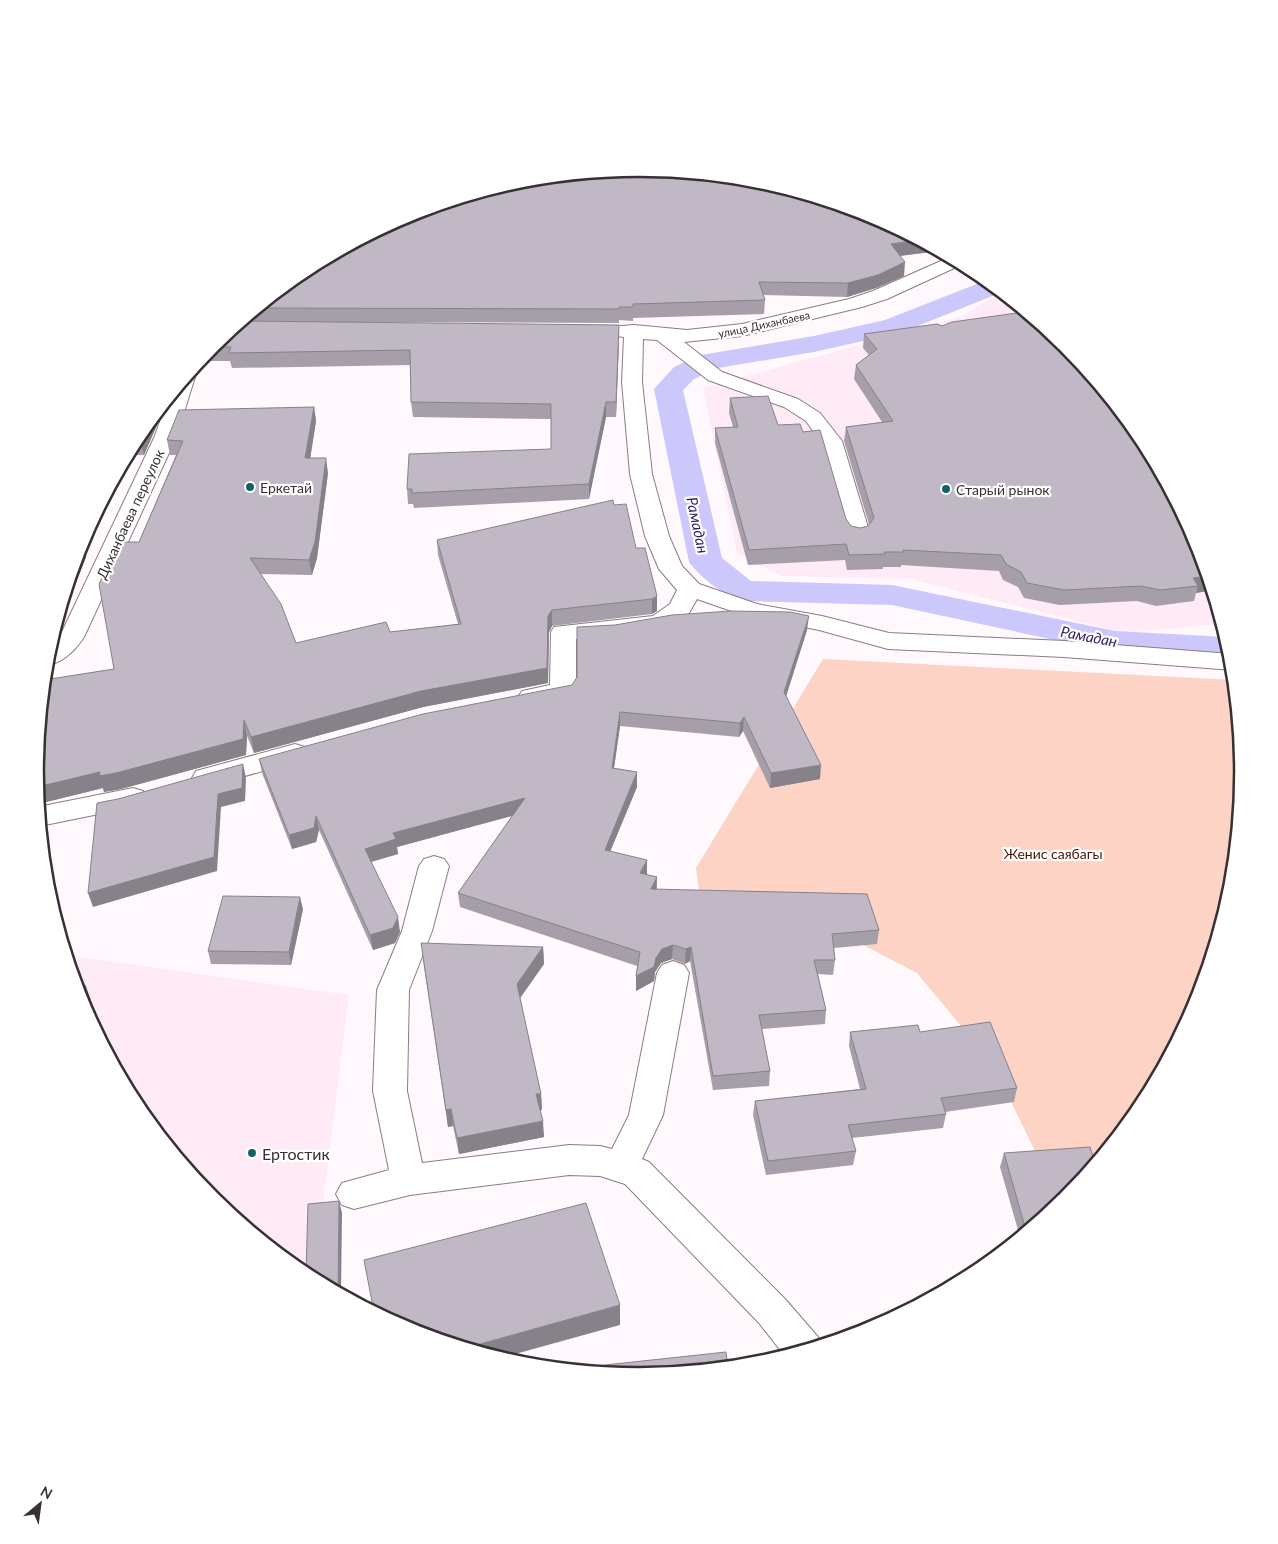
<svg xmlns="http://www.w3.org/2000/svg" width="1278" height="1544" font-family="Lato,sans-serif">
	<rect width="100%" height="100%" fill="#fff8fc"/>
	<path fill="#ffebf6" d="M 1001,292 L 1066,345 L 1197,541 L 1222,624 L 1124,633 L 910,579 L 781,576 L 737,553 L 703,388 L 960,317 Z
		M 66,955 L 349,995 L 321,1219 L 330,1288 L 303,1274 L 212,1199 L 137,1107 L 81,1003 Z"/>
	<path fill="#fcd3c4" d="M 823,659 L 1234,680 L 1243,772 L 1231,890 L 1197,1003 L 1141,1108 L 1061,1204 L 992,1063 L 917,973 L 821,923 L 703,921 L 696,868 Z"/>
	<g fill="none" stroke-linecap="round" stroke-linejoin="round">
		<path fill="#ccc8fb" fill-rule="evenodd" d="M 987,280 L 1002,292 L 903,332 L 814,352 L 718,368 L 694,379 L 683,390 L 722,558 L 751,581 L 892,585 L 1115,631 L 1226,637 L 1232,658 L 1115,653 L 892,605 L 743,601 C 724,596 701,578 689,562 L 654,389 L 674,367 L 701,355 L 814,336 L 885,320 Z"/>
		<defs>
			<path id="minor" d="M 950,257 L 963,264 L 887,299 L 862,307 L 742,336 L 684,342 L 722,372 L 798,399 L 820,413 L 842,441 L 870,534 L 866,539 L 858,541 L 850,539 L 846,534 L 820,441 L 806,421 L 784,407 L 708,380 L 657,340 L 643,339 L 642,382 L 652,474 L 669,536 L 682,566 L 699,584 L 757,604 L 822,616 L 889,633 L 1064,641 L 1231,654 L 1233,670 L 1064,657 L 888,649 L 819,630 L 743,615 L 697,599 L 689,613 L 669,628 L 615,637 L 576,639 L 576,691 L 572,697 L 531,705 L 522,703 L 518,697 L 522,691 L 550,685 L 551,632 L 554,627 L 653,616 L 670,604 L 677,590 L 659,569 L 645,536 L 630,474 L 622,382 L 624,337 L 608,335 L 605,331 L 608,327 L 634,325 L 687,330 L 742,324 L 849,299 L 873,291 Z
				M 190,372 L 195,377 L 176,438 L 84,637 C 75,651 62,663 45,666 L 50,644 L 61,634 L 154,438 L 168,399 Z
				M 295,744 L 305,747 L 309,753 L 305,759 L 206,787 L 196,785 L 192,778 L 196,771 Z
				M 133,788 L 143,791 L 147,798 L 143,805 L 40,826 L 38,807 Z
				M 434,856 L 444,859 L 449,866 L 432,931 L 409,990 L 407,1091 L 422,1163 L 569,1145 L 600,1146 L 612,1149 L 629,1115 L 657,973 L 662,965 L 673,961 L 684,965 L 689,973 L 663,1115 L 642,1159 L 649,1162 L 785,1299 L 818,1337 L 821,1345 L 785,1356 L 759,1323 L 625,1184 L 600,1176 L 569,1175 L 410,1195 L 354,1209 L 342,1205 L 336,1194 L 342,1183 L 389,1170 L 373,1091 L 377,990 L 402,931 L 419,866 L 424,859 Z"/>
		</defs>
		<use href="#minor" stroke="#8b7c84" stroke-width="2"/>
		<use href="#minor" fill="#fff" fill-rule="evenodd"/>
	</g>
	<path fill="#a69ea9" d="M 939,251 L 900,256 L 904,276 L 876,288 L 847,297 L 763,295 L 765,300 L 764,314 L 633,318 L 633,321 L 619,320 L 619,323 L 349,322 L 619,339 L 616,417 L 606,417 L 589,499 L 414,508 L 413,504 L 408,504 L 407,489 L 551,449 L 551,419 L 413,417 L 411,402 L 411,365 L 232,368 L 230,361 L 199,361 L 212,345 L 304,270 Z
		M 1020,307 L 1066,345 L 1212,590 L 1196,593 L 1194,601 L 1156,606 L 1137,601 L 1060,605 L 1024,598 L 1018,587 L 1003,580 L 999,571 L 901,565 L 901,567 L 883,567 L 883,569 L 847,570 L 845,560 L 748,565 L 715,443 L 715,428 L 733,427 L 729,413 L 730,398 L 778,425 L 803,432 L 846,519 L 851,526 L 860,528 L 868,526 L 869,524 L 844,441 L 846,427 L 882,422 L 854,379 L 856,365 L 869,355 L 863,348 L 864,334 L 942,326 L 1021,313 Z
		M 314,407 L 316,421 L 310,458 L 328,473 L 317,558 L 312,575 L 261,574 L 296,643 L 458,624 L 438,555 L 437,540 L 614,505 L 636,548 L 657,611 L 652,614 L 552,626 L 549,632 L 548,683 L 423,707 L 254,753 L 247,736 L 246,755 L 121,789 L 104,792 L 103,788 L 38,804 L 35,772 L 52,666 L 53,679 L 114,669 L 139,542 L 176,455 L 170,455 L 167,440 Z
		M 157,425 L 144,455 L 127,455 L 137,436 Z
		M 81,542 L 82,542 L 86,557 L 63,615 L 58,616 Z
		M 807,630 L 786,696 L 820,779 L 770,788 L 743,731 L 739,737 L 620,726 L 614,768 L 637,772 L 637,787 L 610,851 L 647,874 L 647,875 L 657,877 L 657,890 L 879,930 L 877,944 L 834,948 L 835,960 L 833,975 L 818,974 L 826,1010 L 825,1024 L 762,1029 L 770,1071 L 769,1086 L 713,1090 L 690,961 L 685,964 L 672,959 L 661,963 L 655,972 L 654,981 L 636,991 L 637,966 L 460,907 L 458,893 L 512,816 L 397,847 L 398,854 L 371,862 L 400,932 L 395,943 L 373,950 L 319,830 L 316,842 L 292,849 L 262,773 L 259,759 Z
		M 303,909 L 291,965 L 211,964 L 208,951 Z
		M 543,947 L 544,964 L 520,998 L 541,1094 L 542,1110 L 540,1110 L 544,1137 L 459,1154 L 453,1126 L 448,1127 L 423,960 Z
		M 850,1032 L 920,1032 L 1017,1088 L 1014,1102 L 945,1112 L 946,1114 L 943,1128 L 852,1138 L 856,1151 L 853,1165 L 766,1175 L 753,1115 L 755,1101 L 860,1089 L 849,1046 Z
		M 1004,1153 L 1066,1199 L 1020,1237 L 1000,1167 Z
		M 915,1306 L 883,1323 L 885,1315 Z"/>
	<path fill="#87818a" d="M 919,240 L 939,251 L 889,257 L 891,244 Z
		M 905,262 L 904,276 L 876,288 L 847,297 L 848,283 Z
		M 619,325 L 619,339 L 616,417 L 616,402 Z
		M 606,402 L 606,417 L 589,499 L 589,484 Z
		M 314,407 L 316,421 L 308,473 L 305,458 Z
		M 155,415 L 157,425 L 144,455 L 140,440 L 148,423 Z
		M 326,458 L 328,473 L 317,558 L 312,575 L 309,560 Z
		M 82,542 L 86,557 L 63,615 L 61,608 L 77,555 Z
		M 1208,576 L 1212,590 L 1196,593 L 1198,586 L 1193,578 Z
		M 657,596 L 657,611 L 652,614 L 652,599 Z
		M 552,610 L 552,626 L 549,632 L 548,683 L 423,707 L 254,753 L 251,737 L 548,616 Z
		M 809,616 L 807,630 L 783,706 L 784,692 Z
		M 48,651 L 52,666 L 55,695 L 50,679 Z
		M 620,712 L 620,726 L 612,782 L 612,768 Z
		M 744,717 L 743,731 L 739,737 L 740,723 Z
		M 244,720 L 247,736 L 246,755 L 121,789 L 104,792 L 103,788 L 38,804 L 37,787 L 100,772 Z
		M 243,764 L 246,778 L 245,801 L 221,807 L 217,871 L 93,907 L 88,893 L 218,794 Z
		M 821,765 L 820,779 L 770,788 L 771,773 Z
		M 637,772 L 637,787 L 605,864 L 605,850 Z
		M 525,798 L 526,812 L 397,847 L 398,854 L 367,863 L 365,849 L 393,833 Z
		M 316,816 L 319,830 L 316,842 L 292,849 L 289,835 Z
		M 647,860 L 647,874 L 640,888 L 640,873 Z
		M 657,877 L 656,892 L 651,889 Z
		M 300,897 L 303,909 L 291,965 L 289,952 Z
		M 398,917 L 400,932 L 395,943 L 373,950 L 370,935 Z
		M 673,945 L 672,959 L 661,963 L 655,972 L 654,981 L 636,991 L 636,976 L 656,958 L 662,949 Z
		M 543,947 L 544,964 L 518,1001 L 517,984 Z
		M 691,947 L 690,961 L 685,964 L 686,949 Z
		M 86,986 L 95,1013 L 90,1019 L 81,1003 L 78,995 Z
		M 536,1094 L 541,1094 L 542,1110 L 537,1111 Z
		M 451,1109 L 453,1126 L 448,1127 L 446,1110 Z
		M 543,1121 L 544,1137 L 459,1154 L 457,1138 Z
		M 339,1201 L 342,1213 L 341,1294 L 338,1293 Z
		M 620,1305 L 620,1325 L 501,1358 L 466,1348 Z"/>
	<path fill="#c1b8c5" stroke="#87818a" d="M 639,168 L 757,180 L 870,214 L 919,240 L 891,244 L 905,262 L 878,275 L 848,283 L 759,282 L 765,300 L 633,304 L 633,307 L 619,307 L 619,309 L 257,308 L 304,270 L 408,214 L 521,180 Z
		M 1024,310 L 1066,345 L 1141,437 L 1197,541 L 1208,576 L 1193,578 L 1198,586 L 1160,590 L 1141,586 L 1064,590 L 1027,583 L 1021,572 L 1006,564 L 1001,555 L 903,550 L 903,552 L 884,552 L 885,554 L 849,555 L 846,544 L 749,550 L 715,428 L 738,427 L 730,398 L 768,396 L 778,425 L 800,424 L 803,432 L 820,430 L 846,519 L 851,526 L 860,528 L 868,526 L 874,518 L 846,427 L 893,421 L 856,365 L 877,349 L 864,334 L 937,324 L 942,326 L 952,322 L 1024,312 Z
		M 240,321 L 619,325 L 616,402 L 606,402 L 589,484 L 412,493 L 412,489 L 407,489 L 409,454 L 551,449 L 551,404 L 411,402 L 410,350 L 229,353 L 231,347 L 210,347 Z
		M 314,407 L 305,458 L 326,458 L 315,542 L 309,560 L 250,558 L 281,604 L 296,643 L 386,622 L 390,632 L 461,624 L 437,540 L 613,500 L 614,505 L 626,504 L 636,548 L 645,548 L 657,596 L 652,599 L 552,610 L 548,616 L 547,668 L 421,691 L 251,737 L 244,720 L 243,739 L 116,773 L 99,776 L 100,772 L 37,787 L 35,772 L 47,651 L 50,679 L 114,669 L 99,584 L 119,542 L 139,542 L 183,441 L 167,440 L 179,410 Z
		M 148,423 L 140,440 L 135,440 L 137,436 Z
		M 81,542 L 82,542 L 77,555 Z
		M 731,611 L 790,612 L 809,616 L 784,692 L 821,765 L 771,773 L 744,717 L 740,723 L 620,712 L 612,768 L 637,772 L 605,850 L 647,860 L 640,873 L 657,877 L 651,889 L 867,894 L 879,930 L 832,934 L 835,960 L 814,960 L 826,1010 L 759,1015 L 770,1071 L 713,1076 L 691,947 L 686,949 L 673,945 L 662,949 L 656,958 L 654,967 L 636,976 L 640,952 L 458,893 L 525,798 L 393,833 L 396,839 L 365,849 L 398,917 L 393,928 L 370,935 L 316,816 L 314,828 L 289,835 L 259,759 L 423,714 L 572,685 L 577,677 L 577,627 L 615,625 L 672,615 Z
		M 243,764 L 242,788 L 218,794 L 214,857 L 88,893 L 97,803 L 118,799 Z
		M 223,896 L 300,897 L 289,952 L 208,951 Z
		M 421,943 L 543,947 L 517,984 L 541,1094 L 536,1094 L 543,1121 L 457,1138 L 451,1109 L 446,1110 Z
		M 74,982 L 86,986 L 78,995 Z
		M 990,1022 L 1017,1088 L 941,1098 L 946,1114 L 848,1125 L 856,1151 L 768,1161 L 755,1101 L 866,1089 L 850,1032 L 918,1025 L 920,1032 Z
		M 1090,1147 L 1095,1163 L 1066,1199 L 1033,1226 L 1025,1227 L 1004,1153 Z
		M 339,1201 L 338,1293 L 304,1275 L 306,1272 L 308,1204 Z
		M 586,1203 L 620,1305 L 466,1348 L 408,1330 L 374,1312 L 364,1260 Z
		M 915,1306 L 887,1321 L 885,1315 Z
		M 726,1352 L 728,1367 L 639,1376 L 577,1370 L 577,1368 Z"/>
	<g fill="#136269" stroke="#fff" stroke-width="2">
		<circle cx="250" cy="487" r="5"/>
		<circle cx="946" cy="489" r="5"/>
		<circle cx="252" cy="1153" r="5"/>
	</g>
	<g text-anchor="middle" dominant-baseline="central" stroke-width="4.5" stroke-linejoin="round" paint-order="stroke">
		<g font-size="11" fill="#373034" stroke="#fff">
			<text transform="translate(764 324) rotate(-12)">улица Диханбаева</text>
		</g>
		<g font-size="14" fill="#373034" stroke="#fff" text-anchor="start">
			<text x="260" y="487">Еркетай</text>
			<text x="956" y="489">Старый рынок</text>
		</g>
		<g font-size="14" fill="#373034" stroke="#fff">
			<text transform="translate(130 514) rotate(-65)">Диханбаева переулок</text>
		</g>
		<g font-size="14" fill="#4d1200" stroke="#fff">
			<text x="1053" y="853">Женис саябагы</text>
		</g>
		<g font-size="15" font-style="italic" fill="#2e1d63" stroke="#fff">
			<text transform="translate(698 525) rotate(78)">Рамадан</text>
			<text transform="translate(1089 636) rotate(11)">Рамадан</text>
		</g>
		<g font-size="16" fill="#373034" stroke="#fff" text-anchor="start">
			<text x="262" y="1153">Ертостик</text>
		</g>
	</g>
	<path d="M0 0H1278V1544H0ZM44 772a595 595 0 1 1 1190 0a595 595 0 1 1-1190 0Z" fill="#fff" fill-rule="evenodd"/>
	<path fill="none" stroke="#373034" stroke-width="2.5" d="M44 772a595 595 0 1 1 1190 0a595 595 0 1 1-1190 0Z"/>
	<g transform="translate(40 1504) rotate(29)" stroke="#ffffff" stroke-width="4" paint-order="stroke">
	<path d="M0-4L9 19L0 12L-9 19Z" fill="#373034"/>
	<text y="-8" font-size="14" font-weight="bold" text-anchor="middle" fill="#373034">N</text>
	</g>
</svg>
